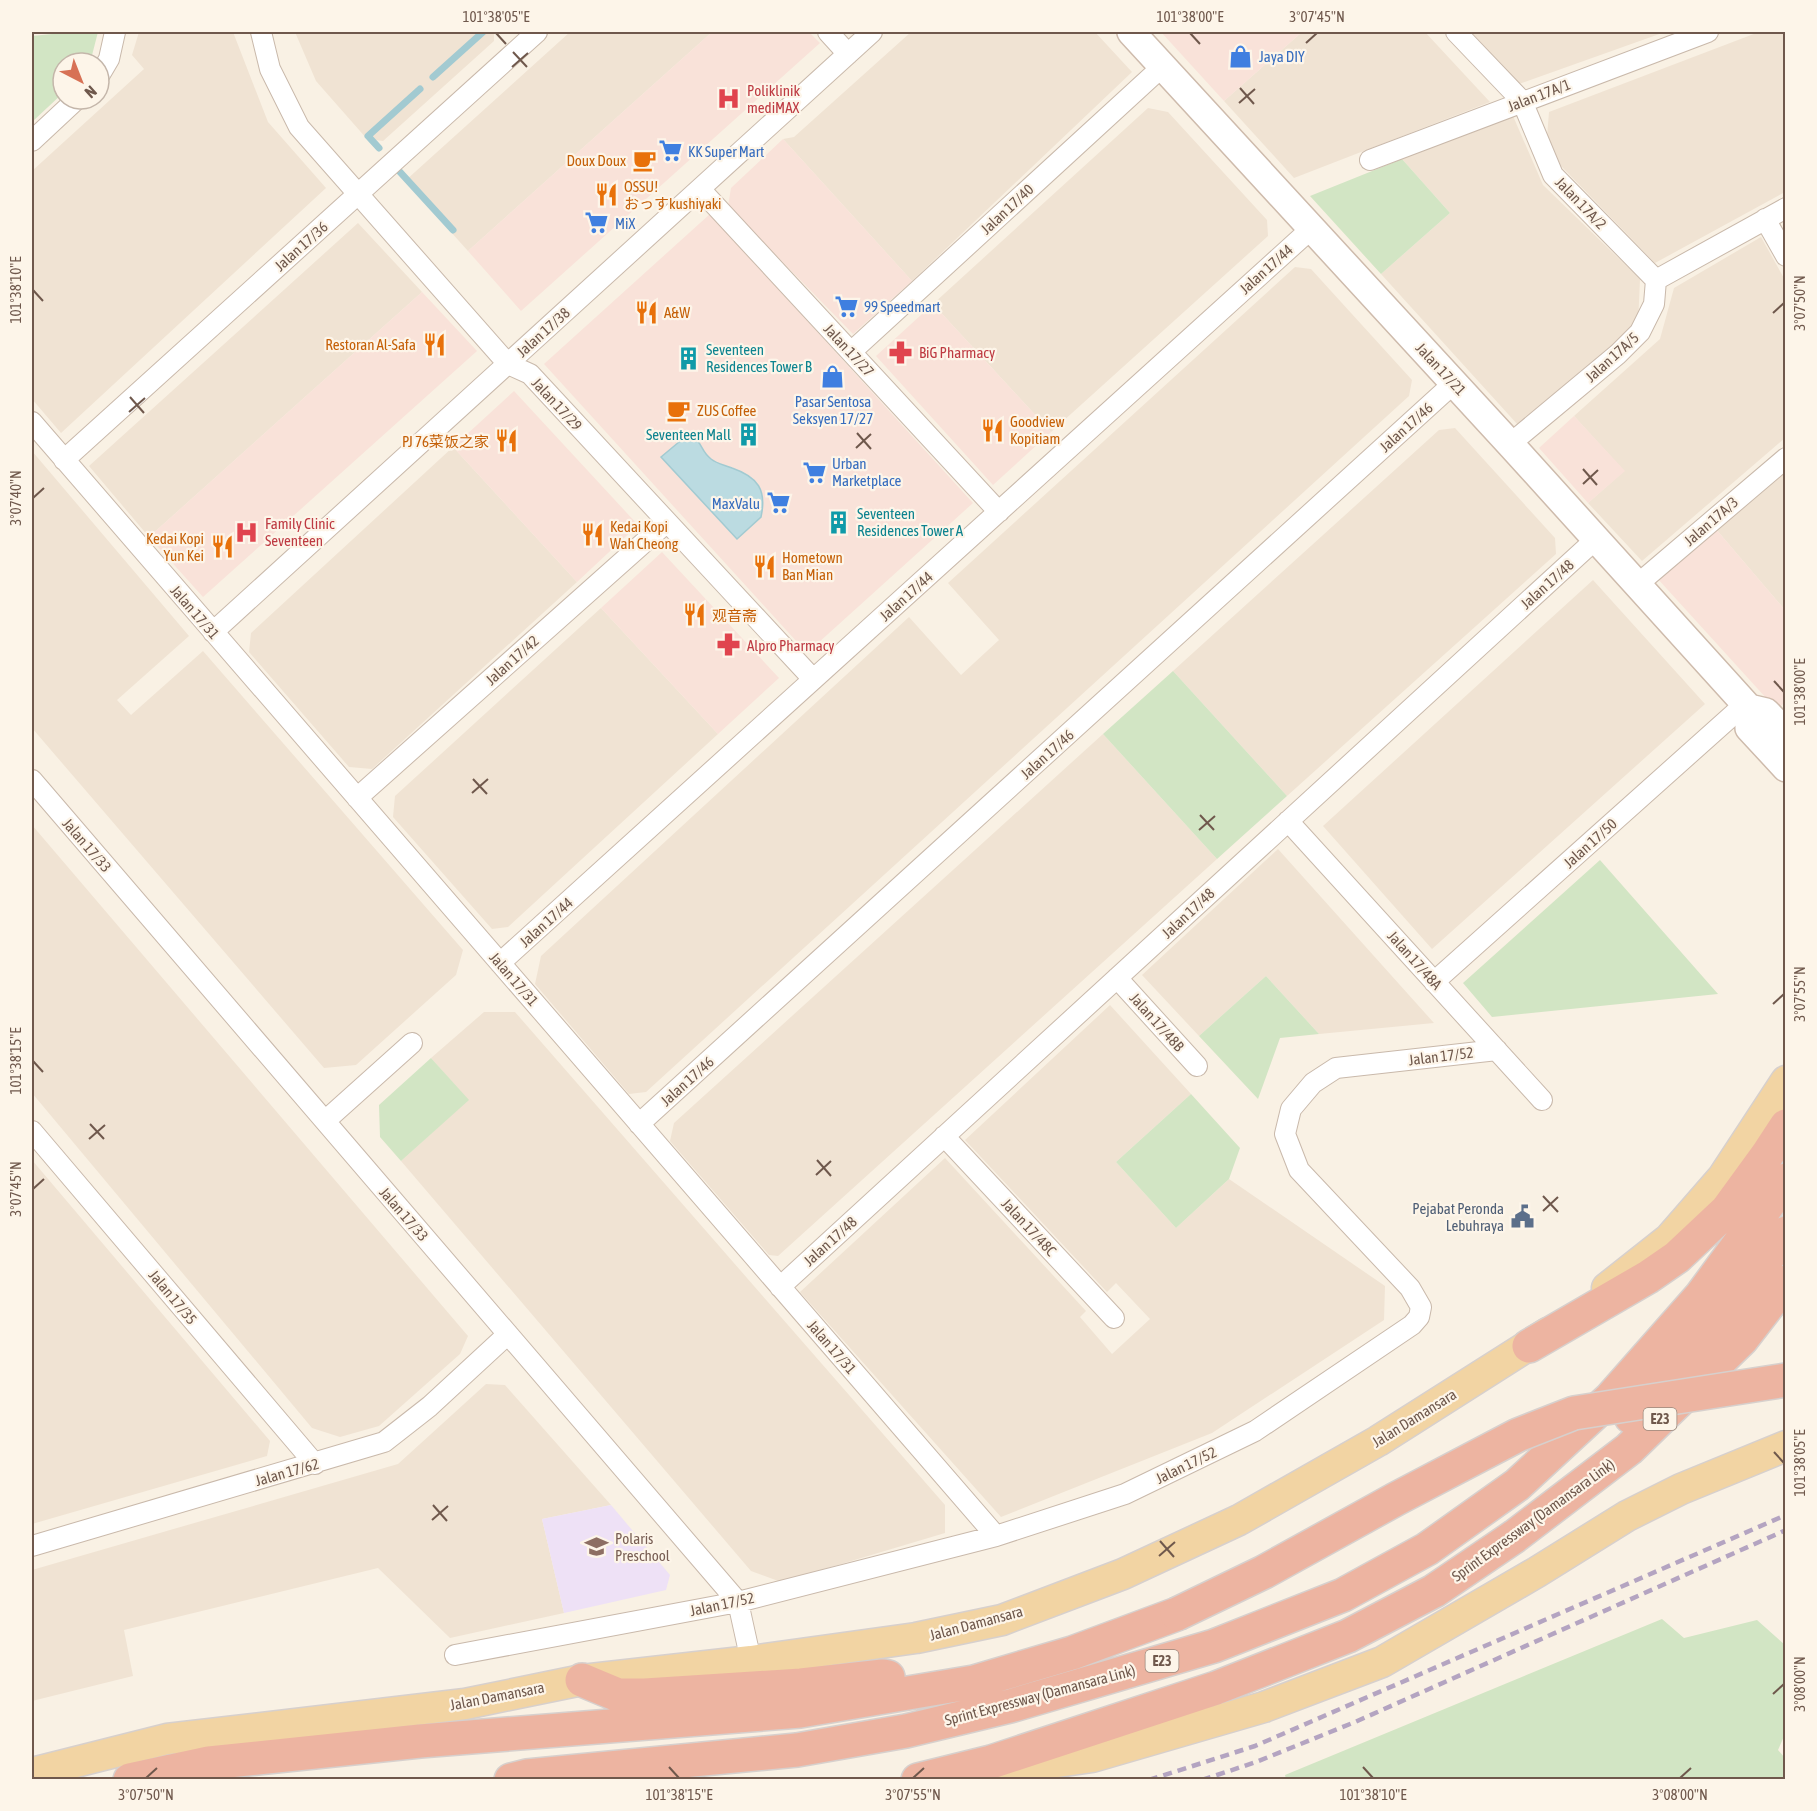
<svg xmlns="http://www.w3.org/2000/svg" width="1817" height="1811" font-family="'Asap Condensed','Noto Sans SC','Noto Sans JP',sans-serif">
	<rect width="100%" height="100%" fill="#f9f1e4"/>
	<path fill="#f0e3d3" d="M 139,32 L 233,32 L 268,122 L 326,188 L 61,433 L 32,399 L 32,171 L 144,69 L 132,55 Z
		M 295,32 L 494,32 L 494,41 L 383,141 L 367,139 L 316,81 Z
		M 570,32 L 712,32 L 468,251 L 405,181 Z
		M 911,32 L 1095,32 L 1132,72 L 912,281 L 783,139 L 794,137 Z
		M 1302,32 L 1425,32 L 1490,102 L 1294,178 L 1224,101 Z
		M 1468,32 L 1665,32 L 1516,85 Z
		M 1759,32 L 1785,32 L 1785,192 L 1655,263 L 1561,166 L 1547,137 L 1549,112 Z
		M 1148,108 L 1168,112 L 1267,220 L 1268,236 L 1051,432 L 933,304 Z
		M 1513,116 L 1543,185 L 1640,279 L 1638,324 L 1518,425 L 1381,274 L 1450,213 L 1402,159 Z
		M 358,223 L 422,292 L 149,537 L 89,466 Z
		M 1761,237 L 1785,280 L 1785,438 L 1642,561 L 1588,503 L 1624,471 L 1574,416 L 1660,339 L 1674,288 Z
		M 1295,267 L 1311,269 L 1412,380 L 1409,396 L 646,1092 L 629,1094 L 535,984 L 541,956 L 909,617 L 961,675 L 999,640 L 948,583 Z
		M 1455,428 L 1555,538 L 1556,554 L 1287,796 L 1173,671 L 1439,430 Z
		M 453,447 L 577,582 L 372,769 L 349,767 L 249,652 L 251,633 Z
		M 32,451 L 189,636 L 117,700 L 131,715 L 203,651 L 463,950 L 456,975 L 356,1065 L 324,1068 L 32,728 Z
		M 1785,469 L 1785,610 L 1715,528 Z
		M 1593,580 L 1705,704 L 1432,949 L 1323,826 Z
		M 601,608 L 718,734 L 508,927 L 492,929 L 393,817 L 395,796 Z
		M 1103,734 L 1217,859 L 778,1256 L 769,1255 L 670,1141 L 674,1123 Z
		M 32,825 L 468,1336 L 460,1354 L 379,1426 L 340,1437 L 312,1428 L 32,1093 Z
		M 1278,849 L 1434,1023 L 1319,1034 L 1266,976 L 1199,1036 L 1142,975 Z
		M 1110,1005 L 1191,1094 L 1116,1162 L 1176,1228 L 1229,1179 L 1385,1286 L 1384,1320 L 1212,1433 L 1001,1517 L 800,1292 L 945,1158 L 1086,1311 L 1080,1317 L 1112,1354 L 1150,1319 L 1116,1283 L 1107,1292 L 965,1140 Z
		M 484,1012 L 515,1012 L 945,1505 L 945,1533 L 781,1582 L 751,1571 L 401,1161 L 468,1100 L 431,1058 Z
		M 32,1160 L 270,1441 L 267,1456 L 32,1524 Z
		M 486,1384 L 505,1385 L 611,1505 L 542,1519 L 564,1613 L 450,1638 L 378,1568 L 124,1630 L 133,1676 L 32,1701 L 32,1570 L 398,1464 Z"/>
	<path fill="#f9e2d9" d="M 712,32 L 809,32 L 820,43 L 521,311 L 468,251 Z
		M 1161,32 L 1302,32 L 1224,101 Z
		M 783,139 L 912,281 L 853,334 L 728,206 L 731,188 Z
		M 710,214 L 973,503 L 807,653 L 544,364 Z
		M 422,292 L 477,351 L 203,597 L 149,537 Z
		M 933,304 L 1051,432 L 993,485 L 876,356 Z
		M 514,391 L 638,525 L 577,582 L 453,447 Z
		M 1574,416 L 1625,471 L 1588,503 L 1539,448 Z
		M 1715,528 L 1785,610 L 1785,702 L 1777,710 L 1657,578 Z
		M 662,552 L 779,678 L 718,734 L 601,608 Z"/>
	<path fill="#eee1f6" d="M 611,1505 L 670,1575 L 666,1590 L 564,1613 L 542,1519 Z"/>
	<path fill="#d2e5c4" d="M 72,32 L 98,32 L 90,63 L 63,63 L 63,93 L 32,122 L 32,36 Z
		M 1402,159 L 1450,213 L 1381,274 L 1310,196 Z
		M 1173,671 L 1287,796 L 1217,859 L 1103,734 Z
		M 1600,860 L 1718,994 L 1492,1017 L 1463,983 Z
		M 1266,976 L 1319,1034 L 1280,1038 L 1258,1099 L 1199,1036 Z
		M 431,1058 L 469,1100 L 401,1161 L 380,1137 L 379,1105 Z
		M 1191,1094 L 1240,1148 L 1229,1179 L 1176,1228 L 1116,1162 Z
		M 1662,1619 L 1684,1638 L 1757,1620 L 1785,1645 L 1785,1734 L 1778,1750 L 1785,1758 L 1785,1779 L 1286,1779 L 1285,1775 Z"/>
	<path fill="#bbdbe1" stroke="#a2cad1" stroke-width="1.5" d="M 685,437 C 704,438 698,449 711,459 C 717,464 725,465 732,468 C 758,477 767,490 761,517 L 737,539 L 661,457 Z"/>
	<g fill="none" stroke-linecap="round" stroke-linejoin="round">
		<path stroke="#a2cad1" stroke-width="7" d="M 433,77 L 483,32
			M 379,148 L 368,136 L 420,89
			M 400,172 L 453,230"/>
		<defs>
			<path id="street" d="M 261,32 L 270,69 L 299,127 L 508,364 L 530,374 L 813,679
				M 828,32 L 848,54
				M 1456,32 L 1522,101 L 1553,175 L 1656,280
				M 99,76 L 109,59 L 115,32
				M 32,141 L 77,99
				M 1370,160 L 1708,32
				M 700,189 L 999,512
				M 1765,219 L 1786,256
				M 1656,280 L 1786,208
				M 851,352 L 1163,66
				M 32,422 L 996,1536
				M 1510,444 L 1618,354 L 1640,332 L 1654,304 L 1656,280
				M 64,460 L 537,32
				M 1638,584 L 1786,458
				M 213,632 L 872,32
				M 32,780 L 738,1602 L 751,1661
				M 357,798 L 667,522
				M 1288,821 L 1542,1100
				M 500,963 L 1312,228
				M 1117,978 L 1197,1066
				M 1434,982 L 1745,704
				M 325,1121 L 412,1043
				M 639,1124 L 1454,383
				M 32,1131 L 315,1464
				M 944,1136 L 1114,1318
				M 780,1287 L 1596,539
				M 32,1546 L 384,1442 L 430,1406 L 508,1334
				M 455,1655 L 738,1602 L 996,1536 L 1125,1494 L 1255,1431 L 1412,1325 L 1419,1317 L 1421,1307 L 1410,1288 L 1299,1170 L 1285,1134 L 1291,1109 L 1313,1083 L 1336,1068 L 1497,1050"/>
			<path id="secondary" d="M 1131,32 L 1510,444 L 1749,708 L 1766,712 L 1786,733
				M 1749,708 L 1749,728 L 1786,768"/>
			<path id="primary" d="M 1607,1288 L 1669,1239 L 1723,1177 L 1786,1081
				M 993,1762 L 1029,1766 L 1092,1757 L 1264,1707 L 1382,1662 L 1537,1572 L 1627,1516 L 1681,1489 L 1786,1446
				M 32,1773 L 167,1739 L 465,1704 L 582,1680 L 751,1661 L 916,1638 L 1002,1620 L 1123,1574 L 1239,1520 L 1378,1441 L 1548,1333"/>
			<path id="highway" d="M 1529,1346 L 1648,1277 L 1677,1257 L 1727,1210 L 1767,1155 L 1786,1126
				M 1631,1417 L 1728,1310 L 1786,1233
				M 582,1680 L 618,1695 L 645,1695 L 801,1685 L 883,1676 L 888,1677
				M 130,1780 L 209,1763 L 420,1741 L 800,1711 L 974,1682 L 1072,1653 L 1177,1614
				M 511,1780 L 527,1776 L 797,1750 L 906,1731 L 1010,1706 L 1214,1646 L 1343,1595 L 1427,1549 L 1517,1485 L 1611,1398 L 1701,1296 L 1786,1180
				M 918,1780 L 991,1762 L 1216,1688 L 1348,1636 L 1434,1591 L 1515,1536 L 1629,1449 L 1742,1339 L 1786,1282"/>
		</defs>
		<use href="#street" stroke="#c9b9ab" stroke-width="22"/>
		<use href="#secondary" stroke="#cebbac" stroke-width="30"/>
		<use href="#primary" stroke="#d7d0cd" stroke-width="33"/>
		<use href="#highway" stroke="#d7d0cd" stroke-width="36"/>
		<use href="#street" stroke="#fff" stroke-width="20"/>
		<use href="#secondary" stroke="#fff" stroke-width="27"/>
		<use href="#primary" stroke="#f2d4a3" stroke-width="30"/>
		<use href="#highway" stroke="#edb4a1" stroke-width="33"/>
		<path stroke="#b4a4c1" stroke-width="4.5" stroke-dasharray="9 6" stroke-linecap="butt" d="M 1149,1780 L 1255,1746 L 1786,1515
			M 1202,1780 L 1256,1762 L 1355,1722 L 1786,1530"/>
		<defs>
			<path id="highway-bridge" d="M 1177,1614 L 1264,1572 L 1396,1499 L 1518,1435 L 1574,1413 L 1786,1380"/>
		</defs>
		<use href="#highway-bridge" stroke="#d7d0cd" stroke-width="36" stroke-linecap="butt"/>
		<use href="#highway-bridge" stroke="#edb4a1" stroke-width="33"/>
	</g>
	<path fill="none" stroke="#6f584c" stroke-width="2" d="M 496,33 L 506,44M 1190,33 L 1200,44M 1306,43 L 1317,33M 513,52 L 527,67M 512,67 L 528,53M 1240,88 L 1254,104M 1239,103 L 1255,89M 33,290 L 43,301M 1773,313 L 1784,303M 130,397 L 144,413M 129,412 L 145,398M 857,433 L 871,449M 856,448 L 871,434M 1583,469 L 1597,485M 1583,484 L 1598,470M 33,498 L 44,488M 1774,681 L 1784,692M 473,779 L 487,794M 472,793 L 488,779M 1200,815 L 1214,830M 1199,830 L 1215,816M 1773,1004 L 1784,994M 33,1061 L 43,1072M 90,1124 L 104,1139M 89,1139 L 105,1125M 817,1160 L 831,1176M 816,1175 L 831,1161M 33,1189 L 44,1179M 1543,1196 L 1558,1212M 1543,1211 L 1558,1197M 1774,1452 L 1784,1463M 433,1505 L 447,1521M 432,1520 L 448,1506M 1160,1541 L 1174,1557M 1159,1556 L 1175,1542M 1773,1694 L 1784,1684M 669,1767 L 679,1778M 1363,1767 L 1373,1778M 146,1778 L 157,1768M 913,1778 L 924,1768M 1680,1778 L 1691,1768"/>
	<defs>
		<symbol id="shop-bare" viewBox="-9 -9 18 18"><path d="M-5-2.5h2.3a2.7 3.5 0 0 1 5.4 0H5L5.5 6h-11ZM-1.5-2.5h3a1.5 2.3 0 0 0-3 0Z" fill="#3f7fe0" stroke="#fdf5e9" stroke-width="2.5" paint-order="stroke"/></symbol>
		<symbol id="hospital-bare" viewBox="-9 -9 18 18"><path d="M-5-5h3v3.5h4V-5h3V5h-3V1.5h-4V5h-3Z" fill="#e0444e" stroke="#fdf5e9" stroke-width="2.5" paint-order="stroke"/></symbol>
		<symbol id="supermarket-bare" viewBox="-9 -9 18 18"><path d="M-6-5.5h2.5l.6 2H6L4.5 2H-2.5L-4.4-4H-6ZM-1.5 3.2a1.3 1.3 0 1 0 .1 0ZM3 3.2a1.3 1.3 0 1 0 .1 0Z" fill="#3f7fe0" stroke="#fdf5e9" stroke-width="2.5" paint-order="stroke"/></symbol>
		<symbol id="cafe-bare" viewBox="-9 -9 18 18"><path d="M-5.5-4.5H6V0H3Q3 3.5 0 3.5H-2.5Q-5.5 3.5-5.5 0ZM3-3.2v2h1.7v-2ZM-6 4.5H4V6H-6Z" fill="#e8710a" stroke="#fdf5e9" stroke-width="2.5" paint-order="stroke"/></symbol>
		<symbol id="restaurant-bare" viewBox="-9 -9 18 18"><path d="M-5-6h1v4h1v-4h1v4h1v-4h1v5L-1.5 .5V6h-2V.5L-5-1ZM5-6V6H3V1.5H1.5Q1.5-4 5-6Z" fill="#e8710a" stroke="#fdf5e9" stroke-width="2.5" paint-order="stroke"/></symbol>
		<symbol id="pharmacy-bare" viewBox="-9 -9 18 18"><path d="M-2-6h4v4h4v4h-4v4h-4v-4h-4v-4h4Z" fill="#e0444e" stroke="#fdf5e9" stroke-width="2.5" paint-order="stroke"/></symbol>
		<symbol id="building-bare" viewBox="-9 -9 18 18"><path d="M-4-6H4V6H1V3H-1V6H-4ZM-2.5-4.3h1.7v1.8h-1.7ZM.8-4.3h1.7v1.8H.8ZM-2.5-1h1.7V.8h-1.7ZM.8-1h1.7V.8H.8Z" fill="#0f9aa8" stroke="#fdf5e9" stroke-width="2.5" paint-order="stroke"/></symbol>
		<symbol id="civic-bare" viewBox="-9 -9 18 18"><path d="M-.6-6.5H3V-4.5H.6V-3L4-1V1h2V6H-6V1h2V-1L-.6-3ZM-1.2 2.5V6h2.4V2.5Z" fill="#5c6f8a" stroke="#fdf5e9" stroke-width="2.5" paint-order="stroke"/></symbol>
		<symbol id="school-bare" viewBox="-9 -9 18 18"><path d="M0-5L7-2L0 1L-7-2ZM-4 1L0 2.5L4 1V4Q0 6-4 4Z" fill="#8d6e63" stroke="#fdf5e9" stroke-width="2.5" paint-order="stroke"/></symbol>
	</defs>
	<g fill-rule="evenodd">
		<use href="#shop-bare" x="1224" y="40" width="33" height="33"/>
		<use href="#hospital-bare" x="712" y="82" width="33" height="33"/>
		<use href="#supermarket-bare" x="654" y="134" width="33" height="33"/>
		<use href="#cafe-bare" x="628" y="144" width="33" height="33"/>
		<use href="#restaurant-bare" x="590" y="178" width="33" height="33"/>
		<use href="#supermarket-bare" x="580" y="206" width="33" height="33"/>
		<use href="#supermarket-bare" x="830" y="290" width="33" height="33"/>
		<use href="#restaurant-bare" x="630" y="296" width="33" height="33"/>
		<use href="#restaurant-bare" x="418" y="328" width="33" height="33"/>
		<use href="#pharmacy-bare" x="884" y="336" width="33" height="33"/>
		<use href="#building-bare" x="672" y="342" width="33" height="33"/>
		<use href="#shop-bare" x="816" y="360" width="33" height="33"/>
		<use href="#cafe-bare" x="662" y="394" width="33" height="33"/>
		<use href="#restaurant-bare" x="976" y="414" width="33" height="33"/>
		<use href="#building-bare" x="732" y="418" width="33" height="33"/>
		<use href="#restaurant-bare" x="490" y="424" width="33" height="33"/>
		<use href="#supermarket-bare" x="798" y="456" width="33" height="33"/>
		<use href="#supermarket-bare" x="762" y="486" width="33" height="33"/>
		<use href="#building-bare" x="822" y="506" width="33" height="33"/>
		<use href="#hospital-bare" x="230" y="516" width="33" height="33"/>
		<use href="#restaurant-bare" x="576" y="518" width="33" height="33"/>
		<use href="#restaurant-bare" x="206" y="530" width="33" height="33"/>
		<use href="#restaurant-bare" x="748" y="550" width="33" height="33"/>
		<use href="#restaurant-bare" x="678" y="598" width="33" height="33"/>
		<use href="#pharmacy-bare" x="712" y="628" width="33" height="33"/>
		<use href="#civic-bare" x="1506" y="1200" width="33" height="33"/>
		<use href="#school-bare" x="580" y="1530" width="33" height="33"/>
	</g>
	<g text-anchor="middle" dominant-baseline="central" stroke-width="4.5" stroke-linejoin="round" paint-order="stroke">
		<g fill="#fdf5e9" stroke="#9a877b" stroke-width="1.5">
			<rect x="1643.5" y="1408" width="33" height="22" rx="4.5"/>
			<rect x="1145.5" y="1650" width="33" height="22" rx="4.5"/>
		</g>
		<g font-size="14" font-weight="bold" fill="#6f584c">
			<text x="1660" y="1419">E23</text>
			<text x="1162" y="1661">E23</text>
		</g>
		<g font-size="15" fill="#366cbe" stroke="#fdf5e9" text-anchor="start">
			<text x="1259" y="56">Jaya DIY</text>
			<text x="688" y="151">KK Super Mart</text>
			<text x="615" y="223">MiX</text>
			<text x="864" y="306">99 Speedmart</text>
			<text x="833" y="401" text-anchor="middle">Pasar Sentosa<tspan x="833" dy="17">Seksyen 17/27</tspan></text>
			<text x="832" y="463">Urban<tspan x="832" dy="17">Marketplace</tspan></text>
			<text x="760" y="503" text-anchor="end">MaxValu</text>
		</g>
		<g font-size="15" fill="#be3a42" stroke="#fdf5e9" text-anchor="start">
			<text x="747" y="90">Poliklinik<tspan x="747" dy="17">mediMAX</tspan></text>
			<text x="919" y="352">BiG Pharmacy</text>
			<text x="265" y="523">Family Clinic<tspan x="265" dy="17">Seventeen</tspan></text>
			<text x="747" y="645">Alpro Pharmacy</text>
		</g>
		<g font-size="15" fill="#6f584c" stroke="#fdf5e9">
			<text transform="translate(1539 95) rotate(-21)">Jalan 17A/1</text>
			<text transform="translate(1581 203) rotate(46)">Jalan 17A/2</text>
			<text transform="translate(1007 209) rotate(-43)">Jalan 17/40</text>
			<text transform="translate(301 246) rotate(-42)">Jalan 17/36</text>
			<text transform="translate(1266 269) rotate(-42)">Jalan 17/44</text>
			<text transform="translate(543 332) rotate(-42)">Jalan 17/38</text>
			<text transform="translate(849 350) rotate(47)">Jalan 17/27</text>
			<text transform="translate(1612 357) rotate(-42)">Jalan 17A/5</text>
			<text transform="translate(1441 369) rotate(47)">Jalan 17/21</text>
			<text transform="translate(557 404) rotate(47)">Jalan 17/29</text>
			<text transform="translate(1406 427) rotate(-42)">Jalan 17/46</text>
			<text transform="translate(1711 521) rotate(-41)">Jalan 17A/3</text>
			<text transform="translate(1547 584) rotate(-42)">Jalan 17/48</text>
			<text transform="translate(906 596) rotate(-42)">Jalan 17/44</text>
			<text transform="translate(195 612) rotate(49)">Jalan 17/31</text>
			<text transform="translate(512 660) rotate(-42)">Jalan 17/42</text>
			<text transform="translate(1047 754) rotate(-42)">Jalan 17/46</text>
			<text transform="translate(1590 843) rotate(-42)">Jalan 17/50</text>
			<text transform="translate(87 845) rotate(49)">Jalan 17/33</text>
			<text transform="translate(1188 913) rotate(-43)">Jalan 17/48</text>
			<text transform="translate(546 922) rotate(-42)">Jalan 17/44</text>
			<text transform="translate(1415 960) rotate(48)">Jalan 17/48A</text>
			<text transform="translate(514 979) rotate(49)">Jalan 17/31</text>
			<text transform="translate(1157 1022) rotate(48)">Jalan 17/48B</text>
			<text transform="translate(1441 1056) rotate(-7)">Jalan 17/52</text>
			<text transform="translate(687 1081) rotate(-42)">Jalan 17/46</text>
			<text transform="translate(404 1214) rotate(49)">Jalan 17/33</text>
			<text transform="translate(1029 1227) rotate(47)">Jalan 17/48C</text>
			<text transform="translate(830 1241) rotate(-42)">Jalan 17/48</text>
			<text transform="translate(173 1297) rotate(50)">Jalan 17/35</text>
			<text transform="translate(832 1347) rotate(49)">Jalan 17/31</text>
			<text transform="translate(1414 1418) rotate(-32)">Jalan Damansara</text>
			<text transform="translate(1186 1465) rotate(-26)">Jalan 17/52</text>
			<text transform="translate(287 1472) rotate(-16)">Jalan 17/62</text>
			<text transform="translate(1533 1520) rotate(-36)">Sprint Expressway (Damansara Link)</text>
			<text transform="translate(722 1604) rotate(-12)">Jalan 17/52</text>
			<text transform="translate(976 1623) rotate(-15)">Jalan Damansara</text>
			<text transform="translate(1040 1695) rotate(-15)">Sprint Expressway (Damansara Link)</text>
			<text transform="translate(497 1696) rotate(-11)">Jalan Damansara</text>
		</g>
		<g font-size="15" fill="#c56008" stroke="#fdf5e9" text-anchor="start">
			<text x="626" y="160" text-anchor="end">Doux Doux</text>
			<text x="624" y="186">OSSU!<tspan x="624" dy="17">おっすkushiyaki</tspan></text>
			<text x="664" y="312">A&amp;W</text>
			<text x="416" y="344" text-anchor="end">Restoran Al-Safa</text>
			<text x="697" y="410">ZUS Coffee</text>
			<text x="1010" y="421">Goodview<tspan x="1010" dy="17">Kopitiam</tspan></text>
			<text x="489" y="441" text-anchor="end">PJ 76菜饭之家</text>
			<text x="610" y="526">Kedai Kopi<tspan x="610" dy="17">Wah Cheong</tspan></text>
			<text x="204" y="538" text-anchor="end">Kedai Kopi<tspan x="204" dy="17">Yun Kei</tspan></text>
			<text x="782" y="557">Hometown<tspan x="782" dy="17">Ban Mian</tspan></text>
			<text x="712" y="615">观音斋</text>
		</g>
		<g font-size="15" fill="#0d838f" stroke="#fdf5e9" text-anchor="start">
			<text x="706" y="349">Seventeen<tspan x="706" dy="17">Residences Tower B</tspan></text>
			<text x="731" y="434" text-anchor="end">Seventeen Mall</text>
			<text x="857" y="513">Seventeen<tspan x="857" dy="17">Residences Tower A</tspan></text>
		</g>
		<g font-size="15" fill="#4e5e75" stroke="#fdf5e9" text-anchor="end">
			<text x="1504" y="1208">Pejabat Peronda<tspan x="1504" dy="17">Lebuhraya</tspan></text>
		</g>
		<g font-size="15" fill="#785e54" stroke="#fdf5e9" text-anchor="start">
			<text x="615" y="1538">Polaris<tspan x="615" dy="17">Preschool</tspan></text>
		</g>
	</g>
	<rect width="1817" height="1811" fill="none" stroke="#fdf5e9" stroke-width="66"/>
	<g transform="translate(81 81) rotate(138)"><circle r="28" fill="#fdf5e9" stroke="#c4b6aa" stroke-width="1.5"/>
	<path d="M0-4.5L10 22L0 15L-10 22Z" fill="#d77155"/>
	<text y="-9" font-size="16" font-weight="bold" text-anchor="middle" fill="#6f584c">N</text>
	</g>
	<rect x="33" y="33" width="1751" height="1745" fill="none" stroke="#6f584c" stroke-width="2"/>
	<g font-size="15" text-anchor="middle" fill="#6f584c">
		<text x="496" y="22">101°38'05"E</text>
		<text x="1190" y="22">101°38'00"E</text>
		<text x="1317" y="22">3°07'45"N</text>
		<text transform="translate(16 290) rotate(-90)" y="5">101°38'10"E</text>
		<text transform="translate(1800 303) rotate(-90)" y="5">3°07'50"N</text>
		<text transform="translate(16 498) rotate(-90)" y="5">3°07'40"N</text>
		<text transform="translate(1800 692) rotate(-90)" y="5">101°38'00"E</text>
		<text transform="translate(1800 994) rotate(-90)" y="5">3°07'55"N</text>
		<text transform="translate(16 1061) rotate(-90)" y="5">101°38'15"E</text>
		<text transform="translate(16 1189) rotate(-90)" y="5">3°07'45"N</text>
		<text transform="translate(1800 1463) rotate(-90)" y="5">101°38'05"E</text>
		<text transform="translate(1800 1684) rotate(-90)" y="5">3°08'00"N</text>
		<text x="146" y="1800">3°07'50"N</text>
		<text x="679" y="1800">101°38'15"E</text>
		<text x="913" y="1800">3°07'55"N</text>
		<text x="1373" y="1800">101°38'10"E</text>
		<text x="1680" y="1800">3°08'00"N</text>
	</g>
</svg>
